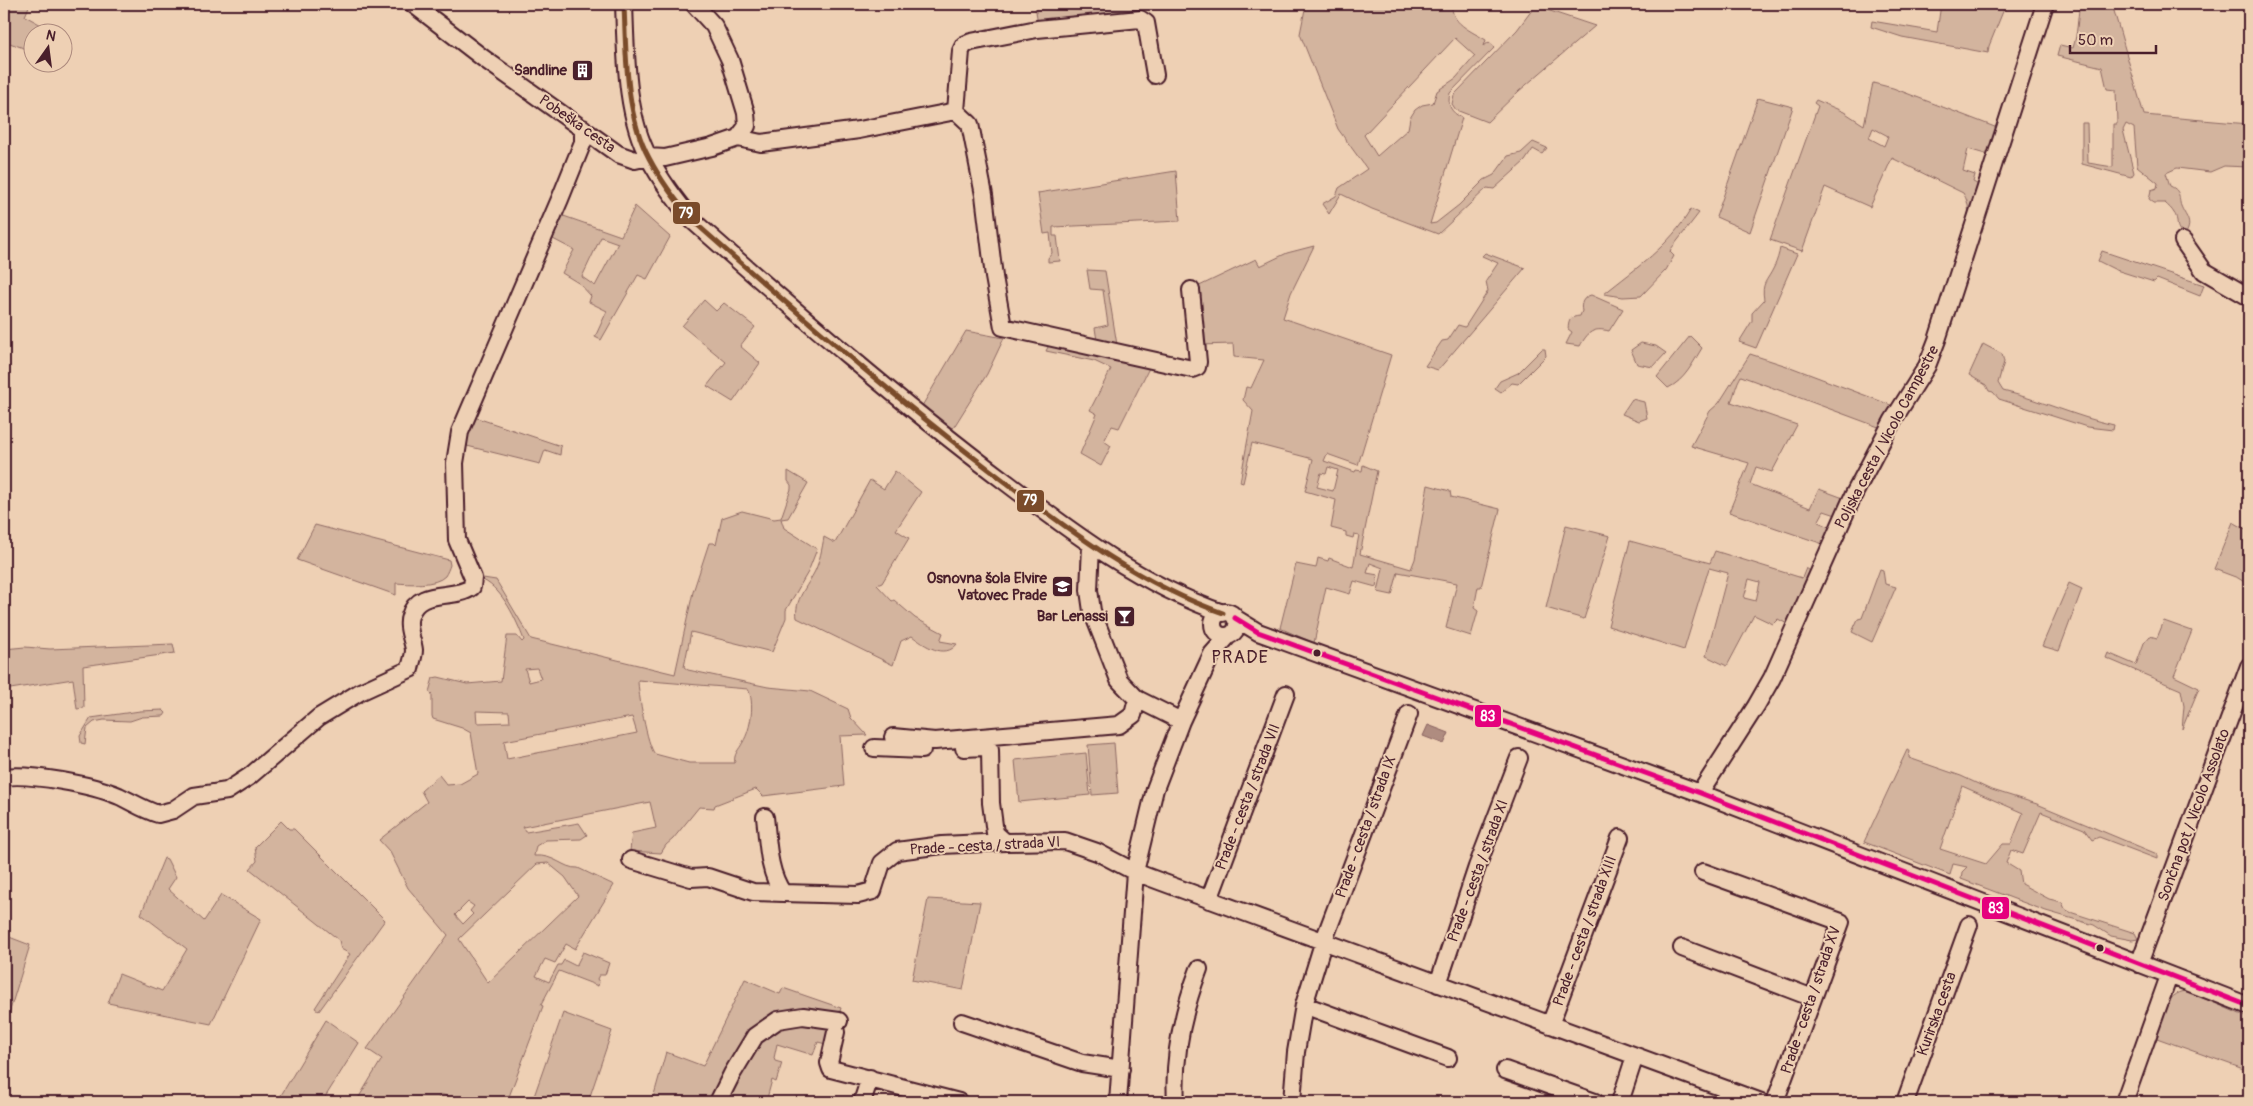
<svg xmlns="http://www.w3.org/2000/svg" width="2253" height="1106" font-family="Pangolin,sans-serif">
	<rect width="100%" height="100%" fill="#eed0b4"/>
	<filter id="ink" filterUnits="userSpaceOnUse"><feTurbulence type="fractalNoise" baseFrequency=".02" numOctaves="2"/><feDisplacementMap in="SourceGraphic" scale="10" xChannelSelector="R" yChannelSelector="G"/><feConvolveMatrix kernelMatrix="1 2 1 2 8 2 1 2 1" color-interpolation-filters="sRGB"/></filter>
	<g filter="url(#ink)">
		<path fill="#d3b49e" stroke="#8e6a64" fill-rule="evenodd" d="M 4,4 L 30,4 L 25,16 L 54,32 L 32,32 L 32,51 L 4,41 Z
			M 1035,4 L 1157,4 L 1157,6 L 1038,26 Z
			M 1306,4 L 1452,4 C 1450,23 1471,31 1486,40 L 1484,46 L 1489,42 L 1495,47 L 1450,93 C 1447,106 1451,112 1462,118 L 1430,224 L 1436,223 L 1459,205 L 1484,180 L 1494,175 L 1508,156 L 1521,153 L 1533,142 L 1547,148 L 1542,154 L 1533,149 L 1525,161 L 1494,189 L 1487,188 L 1438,234 L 1372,209 L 1341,194 L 1329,214 L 1322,204 L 1336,196 L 1339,188 L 1367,169 L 1338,129 L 1300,34 ZM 1455,38 L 1475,56 L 1456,78 L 1437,91 L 1433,103 L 1422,105 L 1415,110 L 1410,118 L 1408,129 L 1377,156 L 1364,135 Z
			M 1941,4 L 2006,4 L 1989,46 L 1988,53 L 1902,37 L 1871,27 L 1872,21 L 1937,32 Z
			M 2080,4 L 2112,4 L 2144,115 L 2249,124 L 2249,167 L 2224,166 L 2210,172 L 2177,168 L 2166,173 L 2170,186 C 2182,191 2178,198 2181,206 C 2185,216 2193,222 2186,233 C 2173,231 2180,220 2174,213 C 2172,209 2168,206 2165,203 L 2154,203 L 2149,199 L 2151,190 L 2157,188 L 2158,183 L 2137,166 L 2134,128 L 2126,124 L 2123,130 L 2134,173 L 2131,177 L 2082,164 L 2082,123 L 2087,123 L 2088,163 L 2113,167 L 2113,124 L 2117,124 L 2116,90 L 2107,89 L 2102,67 L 2057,56 L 2060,45 L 2073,48 C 2078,32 2077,20 2080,4 Z
			M 1535,6 L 1595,26 L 1519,91 L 1487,122 L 1456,110 L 1452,104 L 1454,95 L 1517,30 Z
			M 1873,83 L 1893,88 L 2000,129 L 1992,156 L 1968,149 L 1963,171 L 1975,175 L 1973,182 L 1981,186 L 1967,228 C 1968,215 1971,205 1963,193 L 1892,158 L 1870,207 L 1825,187 L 1802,251 L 1770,240 L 1818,106 L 1814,103 L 1816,100 L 1844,112 L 1864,125 ZM 1873,128 L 1888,136 L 1884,146 L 1869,138 Z
			M 1758,98 L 1793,107 L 1750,232 L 1716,217 Z
			M 1176,171 L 1180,221 L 1053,227 L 1053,236 L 1057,236 L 1060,261 L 1048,262 L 1048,258 L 1052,253 L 1050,233 L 1044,234 L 1038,193 Z
			M 635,206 L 670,237 L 647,279 L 638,275 L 601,340 L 595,337 L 607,311 L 589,302 L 591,296 L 580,284 L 562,273 L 574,250 L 553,239 L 543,259 L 555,213 L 621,236 ZM 601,237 L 618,243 L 595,286 L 582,277 Z
			M 1691,209 L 1699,213 L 1671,249 L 1670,252 L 1674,256 L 1666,270 L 1641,296 L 1623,297 L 1604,294 C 1636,268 1670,246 1691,209 Z
			M 1314,246 L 1291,293 L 1283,318 L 1391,355 L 1358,465 L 1327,454 L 1324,461 L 1355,472 L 1356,470 L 1362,471 L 1363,465 L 1377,471 L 1360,554 L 1411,569 L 1415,559 L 1428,485 L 1450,491 L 1451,497 L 1500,509 L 1481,587 L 1478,587 L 1474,608 L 1478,611 L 1471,636 L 1446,628 L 1457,583 L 1398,572 L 1392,595 L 1378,592 L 1383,568 L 1370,563 L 1367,573 L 1378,575 L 1376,587 L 1354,581 L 1350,594 L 1326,587 L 1314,643 L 1280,628 L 1296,564 L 1316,568 L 1318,558 L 1328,561 L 1329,558 L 1353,567 L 1359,535 L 1354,534 L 1353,538 L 1346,536 L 1346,532 L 1331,528 L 1336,500 L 1305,491 L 1313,459 L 1252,443 L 1243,483 L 1240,482 L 1253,411 L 1243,400 L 1246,387 L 1251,388 L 1264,360 L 1234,357 L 1233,344 L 1199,345 L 1193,289 L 1256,259 L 1260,266 L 1287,253 ZM 1328,467 L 1338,470 L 1333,491 L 1317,487 L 1321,473 L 1326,474 Z
			M 1780,248 L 1797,254 L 1756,348 L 1739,342 L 1752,321 L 1752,313 L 1764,300 C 1761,282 1767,282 1774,267 C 1777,261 1779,254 1780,248 Z
			M 2102,251 L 2204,285 L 2200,296 L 2157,279 L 2154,282 L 2116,270 L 2098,261 Z
			M 1485,253 L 1525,268 L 1438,370 L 1425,366 L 1442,341 L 1448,340 L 1458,325 L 1465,327 L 1488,291 L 1486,281 L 1498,263 L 1482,256 Z
			M 1087,270 L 1105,271 L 1118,351 L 1098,347 L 1095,328 L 1108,325 L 1103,290 L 1090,289 Z
			M 1591,295 L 1623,309 L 1609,331 C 1593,327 1588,332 1580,346 L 1566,344 L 1572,332 L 1568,329 C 1569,319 1570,317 1580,316 L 1582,311 C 1580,304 1583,297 1591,295 Z
			M 704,300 L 716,311 L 724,303 L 755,327 L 740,346 L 760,363 L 733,402 L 707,386 L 726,362 L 682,326 Z
			M 966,331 L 1004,338 L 987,374 L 952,430 L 922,406 Z
			M 1690,336 L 1702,348 C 1692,364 1685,380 1668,388 L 1657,377 Z
			M 1050,343 L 1149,363 L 1149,368 L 1119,428 L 1112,426 L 1104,441 L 1111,446 L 1101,466 L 1080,454 L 1097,414 L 1090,410 L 1111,369 L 1094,361 L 1046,351 Z
			M 1641,343 L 1656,346 L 1666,353 L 1653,367 L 1637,364 L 1631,350 Z
			M 1983,344 L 2002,354 L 2004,362 L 1998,383 L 2003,391 C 2041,400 2076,417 2114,425 L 2113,430 L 2087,427 L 1999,399 L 1993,392 L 1989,391 L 1986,385 L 1969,375 Z
			M 1542,349 L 1545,349 L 1546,356 L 1518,384 L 1512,383 L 1501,392 L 1495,388 L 1500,381 L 1518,373 Z
			M 1750,354 L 1793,368 L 1896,407 L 1884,429 L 1741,376 C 1736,384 1735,393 1731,402 L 1797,425 L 1772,472 L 1756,467 L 1750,484 L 1810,508 L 1819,489 L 1846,499 L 1839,516 L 1824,511 L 1818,522 L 1835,529 L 1826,545 L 1729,512 L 1749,463 L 1691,446 L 1710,411 L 1719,403 Z
			M 1632,399 L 1644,402 L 1647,418 L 1639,421 L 1622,414 Z
			M 471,416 L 561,446 L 560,455 L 545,450 L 540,464 L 463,445 Z
			M 788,471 L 808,483 L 788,518 L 781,519 L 784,528 L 817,549 L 808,572 L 786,610 L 786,618 L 772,652 L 691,632 L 684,667 L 688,670 L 768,687 L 810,691 L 848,709 L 851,718 L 867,735 L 840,736 L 844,786 L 763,796 L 756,789 L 715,805 L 714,808 L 699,807 L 673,839 L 666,845 L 661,853 L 630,851 L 632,833 L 656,828 L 650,802 L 523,827 L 526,832 L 579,823 L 587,835 L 581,839 L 546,840 L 536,846 L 534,856 C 555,854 563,869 578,868 L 614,885 L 575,949 L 566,944 L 555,963 L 545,959 L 536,976 L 549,982 L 558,965 L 561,965 L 564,960 L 576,966 L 583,952 L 609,963 L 605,975 L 599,975 L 597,979 L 599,982 L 598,986 L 559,971 L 541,1005 L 543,1006 L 507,1102 L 462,1102 L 441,1094 L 436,1102 L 356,1102 L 382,1059 L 367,1049 L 448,935 L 408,888 L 390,852 L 379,840 L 427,802 L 421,791 L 439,775 L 447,785 L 460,784 L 478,774 L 471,733 L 462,728 L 433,719 L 432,716 L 432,695 L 429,692 L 433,678 L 438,677 L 467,684 L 501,681 L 507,636 L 517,636 L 522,642 L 524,640 C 516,619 503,590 483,580 L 483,578 L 496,580 L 531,639 L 675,674 L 693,592 L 709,543 L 714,543 L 716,545 L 722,518 L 742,511 L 774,519 L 781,518 L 791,489 L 791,485 L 788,481 ZM 537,668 L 541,679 L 529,682 L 525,669 ZM 638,680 L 748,689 C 755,702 751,729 743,742 C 739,750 733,754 735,763 L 689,763 L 655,754 C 647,746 638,692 638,680 ZM 476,711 L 509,712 L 510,722 L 477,723 ZM 632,717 L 637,733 L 507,759 L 504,741 ZM 548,863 L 565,877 L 578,896 L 488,983 L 459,939 L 537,864 ZM 468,902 L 474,906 L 470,911 L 473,914 L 463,924 L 455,915 Z
			M 895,471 L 921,492 L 896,530 L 909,538 L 882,583 L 877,585 L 892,601 L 894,600 L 915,618 L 943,633 L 940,641 L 957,644 C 945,660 924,645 912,636 L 901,641 L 893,665 L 797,618 C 794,600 807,587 815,571 C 820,560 822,549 824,537 L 835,543 L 870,480 L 884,489 Z
			M 2233,522 L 2249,531 L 2249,585 L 2238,578 L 2214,569 Z
			M 315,525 L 449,560 L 450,565 C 449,568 447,573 445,576 C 436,586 408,584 396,583 L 396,595 L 297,560 Z
			M 1566,525 L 1610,536 L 1584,619 L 1546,608 Z
			M 1630,541 L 1710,563 L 1715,551 L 1802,578 L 1806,568 L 1813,573 L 1791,626 L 1778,619 L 1773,624 L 1754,615 L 1727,666 L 1706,656 L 1728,573 L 1709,568 L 1684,650 L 1608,626 ZM 1749,579 L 1760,582 L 1756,601 L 1744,598 Z
			M 1880,569 L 1883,570 L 1885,584 L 1896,587 L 1872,642 L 1852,632 L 1858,619 L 1862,618 Z
			M 2069,583 L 2082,589 L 2059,651 L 2042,646 Z
			M 2164,621 L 2192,631 L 2174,676 L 2199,688 L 2182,729 L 2184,706 L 2181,690 L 2106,658 L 2108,653 L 2136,665 L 2144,643 L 2150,636 L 2157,638 Z
			M 173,644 L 175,653 L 83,666 L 84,708 L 77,709 L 73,679 L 4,690 L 4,649 L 25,647 L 50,649 Z
			M 163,710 L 166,713 L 164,716 L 142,717 L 130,721 L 104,720 L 94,722 L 87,728 L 85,744 L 81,743 L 80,736 L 91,718 L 140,711 Z
			M 1114,743 L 1118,793 L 1092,795 L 1088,745 Z
			M 1907,750 L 1910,751 L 1909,758 L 1961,776 L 1989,789 L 2037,804 L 2157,854 L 2157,859 L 2099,837 L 2092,840 L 2084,829 L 2041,812 L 2023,854 L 2011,850 L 2006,863 L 2019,871 L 2021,884 L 2049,899 L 2062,902 L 2065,909 L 2070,912 L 2135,933 L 2138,939 L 2132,940 L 2111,936 L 2094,925 L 2046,911 L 1961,879 L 1962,872 L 1967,867 L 1953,864 L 1950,875 L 1864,842 ZM 1962,786 L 2023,813 L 2011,844 L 2003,844 L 1986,864 L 1940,849 Z
			M 1086,753 L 1090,795 L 1019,802 L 1015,760 Z
			M 281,821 L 289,829 L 294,829 L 385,920 L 319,1011 L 315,1008 L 350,954 L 341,949 L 339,940 L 250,869 L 257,861 L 255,847 Z
			M 164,858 L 167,859 L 176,877 L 168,889 L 204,921 L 221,895 L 261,919 L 211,1024 L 108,1003 L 119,974 L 162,991 L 187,949 L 141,914 Z
			M 928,899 L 980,902 L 963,990 L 912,980 Z
			M 4,935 L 30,945 L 4,1030 Z
			M 745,979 L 780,994 L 783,988 L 841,1008 L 830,1045 L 818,1042 L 813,1055 L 777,1044 L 774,1058 L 775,1061 L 782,1063 L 776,1082 L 772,1080 L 766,1102 L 652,1102 L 666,1052 L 703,1066 Z
			M 2187,991 L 2249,1018 L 2249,1071 L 2154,1037 C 2161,1020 2165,992 2187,991 Z
			M 563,1013 L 612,1031 L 588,1102 L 532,1102 Z
			M 326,1020 L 359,1043 L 322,1102 L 277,1102 Z"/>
		<path fill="#af8c80" stroke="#87605e" d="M 1428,725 L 1449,733 L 1444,744 L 1423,736 Z"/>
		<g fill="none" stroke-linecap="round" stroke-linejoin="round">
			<defs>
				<path id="minor" d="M 413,4 L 483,58 L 618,154 L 635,160 L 648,157 L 665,158 L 712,147 L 738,138 L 747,126 L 746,113 L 730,60 L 714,26 L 694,4
					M 624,4 C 626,52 625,114 649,158 C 661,181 676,201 693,221 C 795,311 898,401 1007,483 C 1074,534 1142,585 1223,613
					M 1155,75 L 1146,23 L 1140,19 L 1037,29 L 971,42 L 964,45 L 961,51 L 956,111 L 970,124 L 984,195 L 994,277 L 1003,327 L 1192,369 L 1197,367 L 1198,362 L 1191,290
					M 738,138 L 761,143 L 859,130 L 956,111
					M 2183,241 L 2204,271 L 2249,297
					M 1091,546 L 1089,590 L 1092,611 L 1119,680 L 1137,699 L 1181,721
					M1213 624a12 12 0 1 1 24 0a12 12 0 1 1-24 0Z
					M 1235,618 L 1258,632 L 1700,793 L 2249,1006
					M 893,737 L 935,741 L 1119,725 L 1133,715 L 1137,699
					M 874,748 L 922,750
					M 964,748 L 985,747 L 990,750 L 991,803 L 995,833 L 1005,842
					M 4,777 C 30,773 93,785 119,796 C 132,802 144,810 158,814 L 173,810 L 194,796 L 227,791 L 250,776 L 319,717 L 360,692 L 410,669 C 411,663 414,656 414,650 C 413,640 406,627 410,616 C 418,587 454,601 472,587 L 473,578 L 457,540 L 455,463 L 460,432 L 560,199 L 583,142 L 583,128
					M 1700,793 L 1756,706 L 1772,678 L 1853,496 L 1893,420 L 1927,366 L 1937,340 L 2045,4
					M 765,817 C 768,843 768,872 783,893 L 858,895 L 873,891 L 882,863 L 897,851 L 942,845 L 1005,842 L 1065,841 L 1097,852 L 1135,872 L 1159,881 L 1761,1102
					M 631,860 L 691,878 L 708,877 L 753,892 L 783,893
					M 1703,872 L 1841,922 L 1775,1102
					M 1209,900 L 1286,694
					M 1682,948 L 1813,998
					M 2139,964 L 2249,666
					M 1438,984 L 1477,867 L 1519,758
					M 1304,1005 L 1448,1058
					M 962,1022 L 1082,1063 L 1121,1069
					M 1550,1025 L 1620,838
					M 836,1032 L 829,1063 L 831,1069 L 959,1102
					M 1505,1070 L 1595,1102
					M 718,1102 L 732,1074 L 755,1036 L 778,1020 L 803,1016 L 839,1021
					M 862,1102 L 870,1078
					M 1118,1102 L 1135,872 L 1155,789 L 1181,721 L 1212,654 L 1228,636
					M 1176,1102 C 1173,1057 1183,1011 1199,969
					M 1292,1102 L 1296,1052 L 1304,1005 L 1324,940 L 1409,714
					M 1620,1102 L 1635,1056
					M 1905,1102 L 1969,925
					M 2124,1102 L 2169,976"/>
			</defs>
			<use href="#minor" stroke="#4a1f2b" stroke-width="20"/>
			<use href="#minor" stroke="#eed0b4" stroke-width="16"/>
			<defs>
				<path id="bus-1" d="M 1235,618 L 1258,632 L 1700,793 L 2249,1006"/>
				<path id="bus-2" d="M 624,4 C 626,52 625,114 649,158 C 661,181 676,201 693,221 C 795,311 898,401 1007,483 C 1074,534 1142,585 1223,613"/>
			</defs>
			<use href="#bus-1" stroke="#eed0b4" stroke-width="9"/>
			<use href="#bus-2" stroke="#eed0b4" stroke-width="9"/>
			<use href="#bus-1" stroke="#e5007d" stroke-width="5"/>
			<use href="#bus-2" stroke="#7a4b2a" stroke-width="5"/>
		</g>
	</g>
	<defs>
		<symbol id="building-square" viewBox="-11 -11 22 22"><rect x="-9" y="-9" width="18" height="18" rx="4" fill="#4a1f2b" stroke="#eed0b4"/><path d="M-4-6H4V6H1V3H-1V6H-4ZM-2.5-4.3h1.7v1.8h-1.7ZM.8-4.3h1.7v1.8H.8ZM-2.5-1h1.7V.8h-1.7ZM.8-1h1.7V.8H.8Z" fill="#fff"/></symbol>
		<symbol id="school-square" viewBox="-11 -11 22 22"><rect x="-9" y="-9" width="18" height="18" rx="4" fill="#4a1f2b" stroke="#eed0b4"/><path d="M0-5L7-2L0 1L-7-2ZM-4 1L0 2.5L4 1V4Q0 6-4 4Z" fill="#fff"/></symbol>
		<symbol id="bar-square" viewBox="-11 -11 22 22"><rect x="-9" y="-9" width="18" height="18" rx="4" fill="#4a1f2b" stroke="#eed0b4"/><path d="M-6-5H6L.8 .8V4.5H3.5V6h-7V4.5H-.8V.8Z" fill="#fff"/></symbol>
	</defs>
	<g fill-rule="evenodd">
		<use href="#building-square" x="570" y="58" width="25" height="25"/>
		<use href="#school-square" x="1050" y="574" width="25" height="25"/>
		<use href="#bar-square" x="1112" y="604" width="25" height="25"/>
	</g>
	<g fill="#4a1f2b" stroke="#eed0b4" stroke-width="2">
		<circle cx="1317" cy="653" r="4.5"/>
		<circle cx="2100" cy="948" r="4.5"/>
	</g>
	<g text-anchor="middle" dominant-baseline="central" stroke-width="4" stroke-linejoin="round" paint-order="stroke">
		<g font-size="15" font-weight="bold" fill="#4a1f2b" stroke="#eed0b4" text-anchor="end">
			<text x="567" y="70">Sandline</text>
			<text x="1047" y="578">Osnovna šola Elvire<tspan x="1047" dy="17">Vatovec Prade</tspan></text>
			<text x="1108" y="616">Bar Lenassi</text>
		</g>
		<g font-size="15" fill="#4a1f2b" stroke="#eed0b4">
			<text transform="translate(577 124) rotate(35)">Pobeška cesta</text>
			<text transform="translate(1887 437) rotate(-62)">Poljska cesta / Vicolo Campestre</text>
			<text transform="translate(1248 797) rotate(-69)">Prade - cesta / strada VII</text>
			<text transform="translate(2194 815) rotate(-70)">Sončna pot / Vicolo Assolato</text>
			<text transform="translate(1366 827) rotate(-70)">Prade - cesta / strada IX</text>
			<text transform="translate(985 846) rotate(-3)">Prade - cesta / strada VI</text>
			<text transform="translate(1478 871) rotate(-70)">Prade - cesta / strada XI</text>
			<text transform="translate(1585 931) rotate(-70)">Prade - cesta / strada XIII</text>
			<text transform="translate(1811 1000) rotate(-71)">Prade - cesta / strada XV</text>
			<text transform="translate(1937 1014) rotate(-70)">Kurirska cesta</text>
		</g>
		<g font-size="18" letter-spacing="1" fill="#4a1f2b" stroke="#eed0b4">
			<text x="1240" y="657">PRADE</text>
		</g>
	</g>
	<g stroke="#eed0b4" stroke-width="2">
		<rect x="672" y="201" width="29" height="24" rx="5" fill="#7a4b2a"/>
		<rect x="1016" y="489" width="29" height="24" rx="5" fill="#7a4b2a"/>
		<rect x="1474" y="704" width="28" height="24" rx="5" fill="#e5007d"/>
		<rect x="1981" y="896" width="29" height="24" rx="5" fill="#e5007d"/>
	</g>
	<g font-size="14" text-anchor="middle" font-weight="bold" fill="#fff">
		<text x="686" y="218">79</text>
		<text x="1030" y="505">79</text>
		<text x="1488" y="721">83</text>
		<text x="1996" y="913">83</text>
	</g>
	<rect width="2253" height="1106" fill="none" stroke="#eed0b4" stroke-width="20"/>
	<rect x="10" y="10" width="2233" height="1086" fill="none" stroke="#4a1f2b" stroke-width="2" filter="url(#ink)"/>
	<g transform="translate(48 48) rotate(14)"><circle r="24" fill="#eed0b4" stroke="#ac897d"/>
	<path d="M0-4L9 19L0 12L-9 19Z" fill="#4a1f2b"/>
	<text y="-8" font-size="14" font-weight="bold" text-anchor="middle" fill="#4a1f2b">N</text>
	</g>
	<path d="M2070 45v8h86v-8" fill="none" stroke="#4a1f2b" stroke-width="2.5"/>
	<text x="2078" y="45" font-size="15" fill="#4a1f2b" stroke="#eed0b4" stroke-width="4" paint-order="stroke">50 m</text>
</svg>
